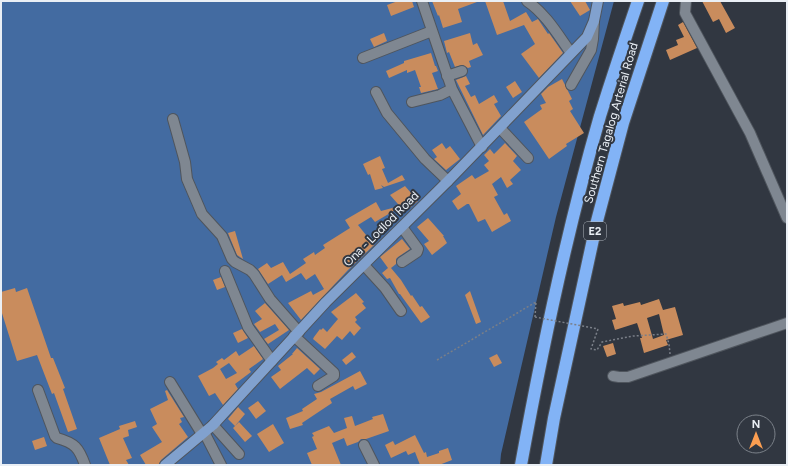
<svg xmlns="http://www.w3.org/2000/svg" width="788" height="466" font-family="Figtree,sans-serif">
	<rect width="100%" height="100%" fill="#313741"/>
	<path fill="#436ba1" d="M 1,1 L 614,1 L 556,217 L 501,454 L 500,465 L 1,465 Z"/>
	<path fill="#c98c5d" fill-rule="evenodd" d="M 398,1 L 412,1 L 414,7 L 391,16 L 387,5 Z
		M 432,1 L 477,1 L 477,2 L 458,9 L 462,22 L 443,28 L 439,15 L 438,16 Z
		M 485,1 L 503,1 L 510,21 L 526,12 L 532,22 L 538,19 L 548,34 L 549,33 L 563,53 L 539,78 L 521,54 L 535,44 L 524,25 L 497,35 Z
		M 570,1 L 585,1 L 590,10 L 580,16 Z
		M 702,1 L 720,1 L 735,28 L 726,33 L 719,19 L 713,22 Z
		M 683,22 L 697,48 L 670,60 L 666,50 L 678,45 L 676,40 L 684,37 L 678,25 Z
		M 384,33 L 387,41 L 374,47 L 370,39 Z
		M 470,33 L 473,45 L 477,43 L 483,55 L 469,61 L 471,67 L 468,68 L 463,65 L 455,67 L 449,52 L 447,53 L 444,41 Z
		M 431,53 L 435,66 L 436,66 L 438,71 L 432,73 L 438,89 L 421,93 L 419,87 L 421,87 L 415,70 L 407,73 L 407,70 L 389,78 L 386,71 L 404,63 L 404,61 Z
		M 466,76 L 470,84 L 465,86 L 471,97 L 475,95 L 479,104 L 494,95 L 498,102 L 494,104 L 501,116 L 483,135 L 456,80 Z
		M 562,79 L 572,99 L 569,101 L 573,109 L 570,111 L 584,133 L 566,144 L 567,146 L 549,159 L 524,122 L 542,109 L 540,105 L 546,103 L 541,94 L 548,87 Z
		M 515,81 L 522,92 L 513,98 L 506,87 Z
		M 442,143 L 446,149 L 450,146 L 460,159 L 446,170 L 434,159 L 437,157 L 432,150 Z
		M 505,143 L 517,156 L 513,161 L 521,170 L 510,180 L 513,184 L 507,188 L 501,177 L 492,184 L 498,195 L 494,197 L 504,215 L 507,213 L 511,221 L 492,232 L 485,219 L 478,222 L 469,204 L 467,204 L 458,210 L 452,201 L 461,194 L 456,186 L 472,175 L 475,179 L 489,171 L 484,165 L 489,161 L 484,155 L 490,149 L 494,154 Z
		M 380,156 L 385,168 L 382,169 L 388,183 L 402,175 L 405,180 L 384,187 L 381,185 L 383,188 L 375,190 L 370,174 L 368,175 L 363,164 Z
		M 405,186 L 418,201 L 405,212 L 390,195 Z
		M 376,202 L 381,211 L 396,207 L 397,209 L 375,222 L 371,217 L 358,225 L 374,245 L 348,270 L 301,320 L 288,303 L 311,291 L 313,295 L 324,289 L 315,274 L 306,280 L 301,273 L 286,282 L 282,275 L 268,284 L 258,269 L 267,263 L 271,268 L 283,262 L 290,274 L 306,263 L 303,259 L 314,252 L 315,255 L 325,248 L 323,245 L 350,228 L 345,220 Z
		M 428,218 L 444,236 L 443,236 L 447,243 L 432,255 L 424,244 L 429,241 L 417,227 Z
		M 235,231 L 243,259 L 237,255 L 228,233 Z
		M 402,239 L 410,249 L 398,257 L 396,259 L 396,264 L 391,268 L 401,280 L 411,296 L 412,295 L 420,307 L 422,306 L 430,317 L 421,323 L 400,294 L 399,294 L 390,278 L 387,279 L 382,273 L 388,268 L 380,257 Z
		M 221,277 L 225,287 L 217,290 L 213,280 Z
		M 15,288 L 16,292 L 27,288 L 51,358 L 53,358 L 65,388 L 63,389 L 77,429 L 68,432 L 54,393 L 52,394 L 37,355 L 17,361 L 1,310 L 1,292 Z
		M 470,291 L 481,322 L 476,324 L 465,295 Z
		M 356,293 L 364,302 L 362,303 L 366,308 L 355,317 L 357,320 L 355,322 L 361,328 L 354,336 L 350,331 L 342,340 L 337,336 L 325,349 L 313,339 L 314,337 L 320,329 L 321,330 L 323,328 L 327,332 L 338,319 L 331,312 Z
		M 659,299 L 663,310 L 675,307 L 683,335 L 666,340 L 668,345 L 644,353 L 640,338 L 642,338 L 637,323 L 615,330 L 612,320 L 616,319 L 612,306 L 623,303 L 624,306 L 640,302 L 641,305 ZM 659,314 L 664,335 L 653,339 L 647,318 Z
		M 265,303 L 289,330 L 268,344 L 264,339 L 279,330 L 275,324 L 260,332 L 254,324 L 262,319 L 255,311 Z
		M 242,329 L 248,338 L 238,343 L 233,333 Z
		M 613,343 L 616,354 L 607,357 L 603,346 Z
		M 254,346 L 263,359 L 249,369 L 251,372 L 235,384 L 238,389 L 223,405 L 215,393 L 209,396 L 198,376 L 213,368 L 218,364 L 216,362 L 222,358 L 224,360 L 236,351 L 239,356 ZM 229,363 L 237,373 L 226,379 L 220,369 Z
		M 297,348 L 320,369 L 314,375 L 307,368 L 280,389 L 271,377 L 281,370 L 278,366 L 293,354 L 292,354 Z
		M 352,352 L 356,357 L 346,365 L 342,360 Z
		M 497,354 L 502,363 L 494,367 L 489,358 Z
		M 360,371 L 367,384 L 355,390 L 353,386 L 330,399 L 332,403 L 302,423 L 303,425 L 290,429 L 286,418 L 303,411 L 302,409 L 317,399 L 314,394 L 321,392 Z
		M 167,390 L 184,417 L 180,418 L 182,422 L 179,424 L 188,437 L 161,460 L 159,464 L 146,465 L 140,455 L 162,442 L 152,427 L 157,424 L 150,409 L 168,400 L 165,391 Z
		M 258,401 L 266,411 L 256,419 L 248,408 Z
		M 238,407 L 245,414 L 235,426 L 228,419 Z
		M 383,414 L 389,431 L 366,439 L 361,439 L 358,442 L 347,446 L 344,438 L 332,443 L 341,465 L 312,465 L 307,453 L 317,449 L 312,437 L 314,436 L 312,433 L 329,426 L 334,433 L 347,428 L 344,418 L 352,416 L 355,426 L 373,419 L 372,417 Z
		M 135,421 L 137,427 L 128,430 L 129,436 L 123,438 L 132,458 L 126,460 L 129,465 L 110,465 L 99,438 L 120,429 L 119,426 Z
		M 239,422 L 252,436 L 245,442 L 233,428 Z
		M 273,424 L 284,443 L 269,452 L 257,434 Z
		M 415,435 L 424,453 L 426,452 L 427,457 L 439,453 L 439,451 L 448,448 L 452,460 L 439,465 L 420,465 L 415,452 L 408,455 L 406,451 L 391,458 L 385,445 L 393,441 L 395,445 Z
		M 44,437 L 47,446 L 35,450 L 32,441 Z"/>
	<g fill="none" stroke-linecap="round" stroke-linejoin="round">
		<defs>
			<path id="minor" d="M 422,1 L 452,89 L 482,147
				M 527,1 C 546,14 558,35 571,53
				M 686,1 L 685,13 L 750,133 L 787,218
				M 363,58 L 432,31
				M 447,76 L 462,71
				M 571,85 L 591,50 L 593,39 L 594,21
				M 376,92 L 387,113 L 425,159 L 448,181
				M 412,102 L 440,95 L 452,89
				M 173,119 L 185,162 L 187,179 L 202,214 L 222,236 L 232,259 L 235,262 L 250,270 L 254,274 L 270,299 L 299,332
				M 500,128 L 528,158
				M 402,262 L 417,252 L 418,249 L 402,227
				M 364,265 L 385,288 L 401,311
				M 225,271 L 248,327 L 272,361
				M 294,336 L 334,373 L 334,376 L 318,386
				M 613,376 L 619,377 L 628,377 L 787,323
				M 170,382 L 202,434
				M 38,390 L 55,436 L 57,438 C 75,443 79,448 85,465
				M 213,425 L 239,454
				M 204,432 L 221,465
				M 364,445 L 374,465"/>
			<path id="major" d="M 165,465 L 213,425 L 326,302 L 448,181 L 587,37 L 594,21 L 598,1"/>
			<path id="highway" d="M 521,465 C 542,349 567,230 600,116 C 612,78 625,39 638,1
				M 546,465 L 554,418 L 597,221 L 623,123 L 663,1"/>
		</defs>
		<use href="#minor" stroke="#4f555d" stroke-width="12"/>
		<use href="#major" stroke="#4f555d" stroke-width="12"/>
		<use href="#highway" stroke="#4f555d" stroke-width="14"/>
		<path stroke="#7a7f88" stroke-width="1.5" stroke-dasharray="2 2" stroke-linecap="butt" d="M 535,317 L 536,302
			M 598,329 L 591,349 L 597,350 L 602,342 L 633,336 L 666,334 L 669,344 L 670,354
			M 437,360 L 536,302"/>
		<use href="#minor" stroke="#7f8791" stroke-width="10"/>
		<use href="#major" stroke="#81a1ce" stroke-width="10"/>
		<use href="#highway" stroke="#82b3f6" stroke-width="12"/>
		<path stroke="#7a7f88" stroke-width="1.5" stroke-dasharray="2 2" stroke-linecap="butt" d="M 535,317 L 598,329"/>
	</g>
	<g text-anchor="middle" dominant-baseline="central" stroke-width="4" stroke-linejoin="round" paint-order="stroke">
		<rect fill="#313741" stroke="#b2b8bf" stroke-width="1" x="584" y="222" width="22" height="18" rx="3"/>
		<g font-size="11" font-weight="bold" fill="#eaeff5">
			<text x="595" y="231">E2</text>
		</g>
		<g font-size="12" fill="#eaeff5" stroke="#313741">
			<text transform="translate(611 123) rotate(-74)">Southern Tagalog Arterial Road</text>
			<text transform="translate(381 229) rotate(-45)">Ona - Lodlod Road</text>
		</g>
	</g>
	<rect width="788" height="466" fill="none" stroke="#eaeff5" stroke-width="4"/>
	<g transform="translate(756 434)"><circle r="19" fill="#313741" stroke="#7b8189"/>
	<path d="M0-3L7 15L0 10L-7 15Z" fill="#fb9e51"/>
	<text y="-6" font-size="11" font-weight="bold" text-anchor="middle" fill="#eaeff5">N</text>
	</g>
</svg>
